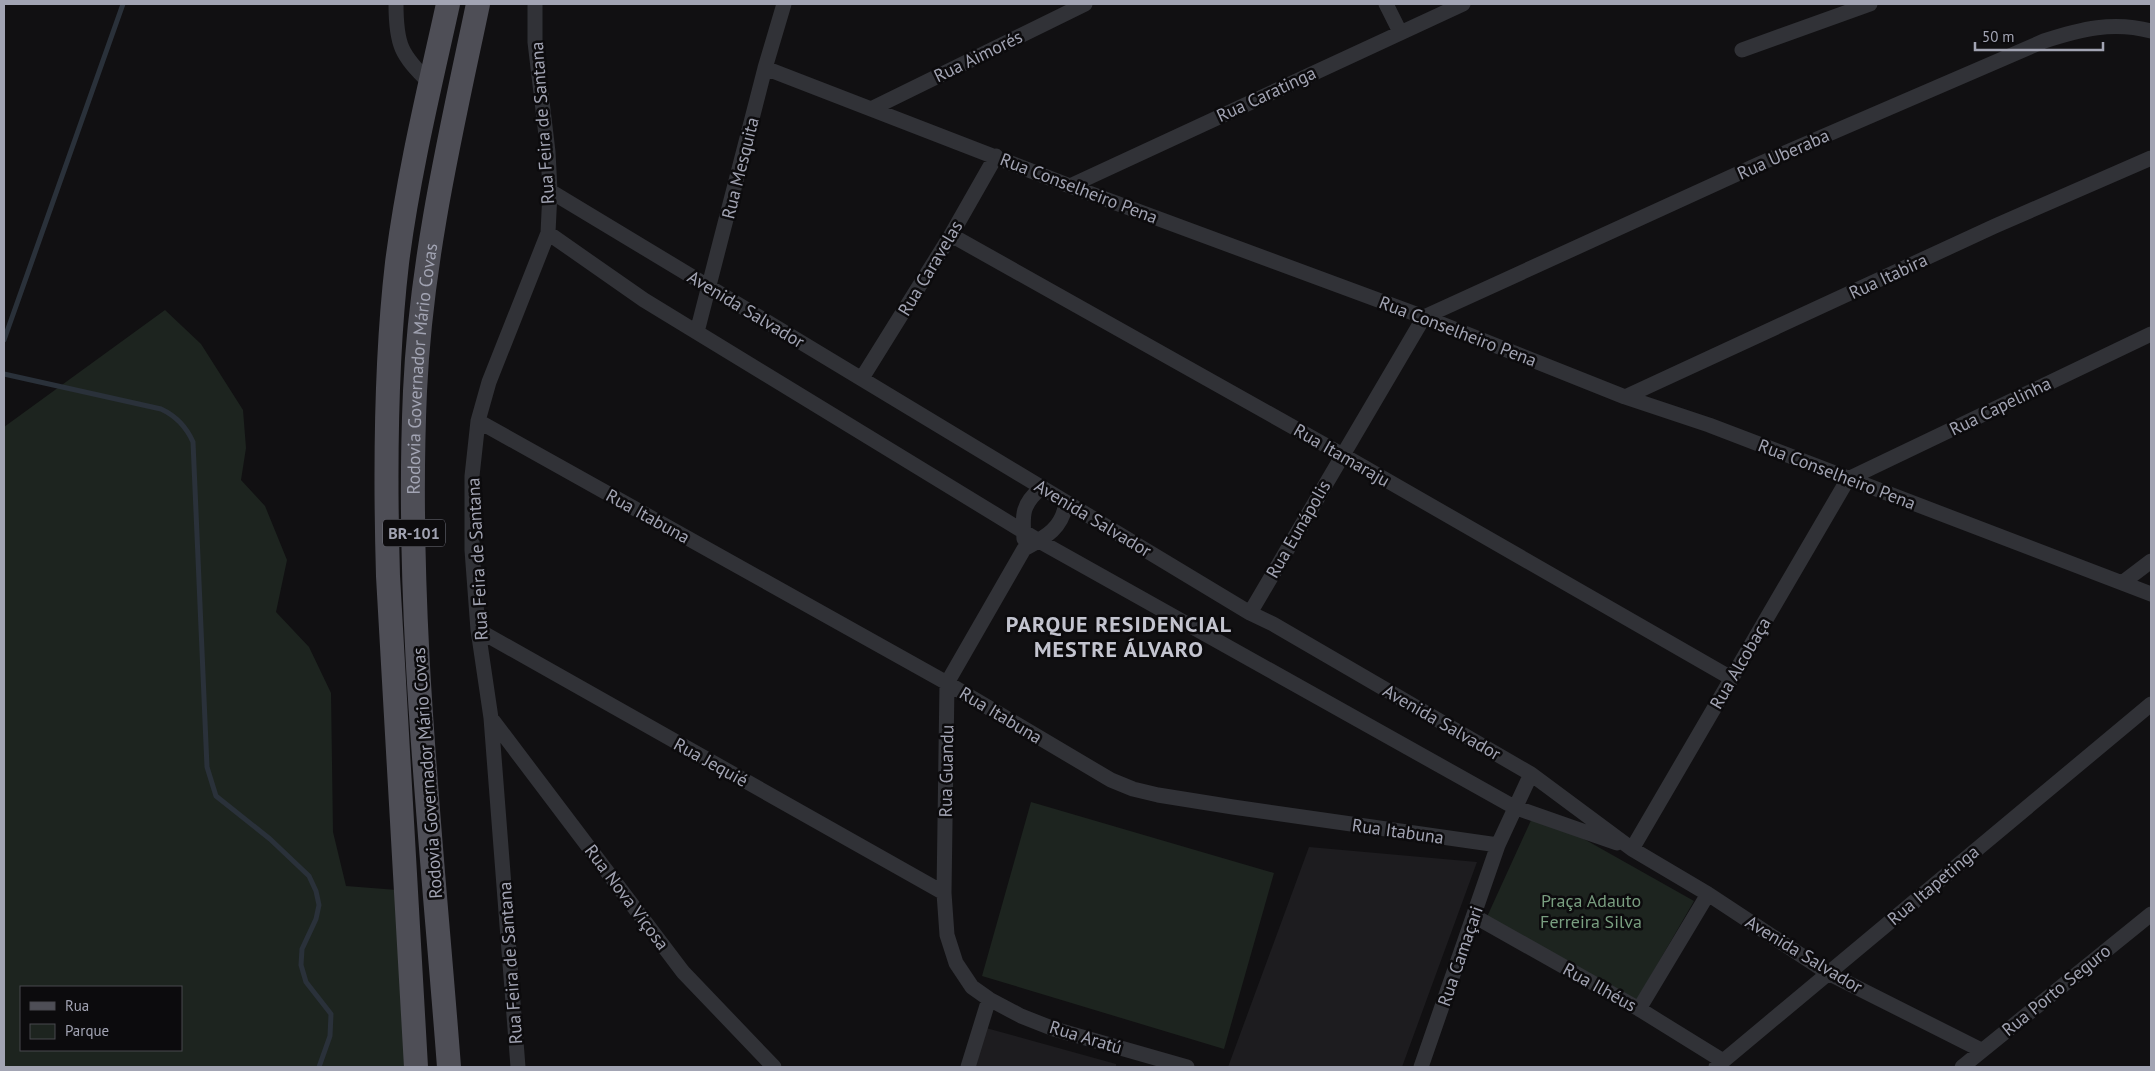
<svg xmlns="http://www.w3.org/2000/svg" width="2155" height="1071" font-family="'PT Sans',sans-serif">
	<rect width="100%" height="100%" fill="#111012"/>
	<path fill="#1d1c1f" d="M 1309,847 L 1477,862 L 1402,1067 L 1228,1067 Z
		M 986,1028 L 1116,1064 L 1116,1067 L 975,1067 Z"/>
	<path fill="#1d241f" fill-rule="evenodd" d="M 165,310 L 201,344 L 243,410 L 246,448 L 241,480 L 265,506 L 287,560 L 276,612 L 309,647 L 331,693 L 333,832 L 346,886 L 397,890 L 410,1067 L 4,1067 L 4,427 ZM 21,987 L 181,987 L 181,1050 L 21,1050 Z
		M 1031,802 L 1274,873 L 1224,1049 L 982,976 Z
		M 1533,816 L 1552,821 L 1694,901 L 1635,1003 L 1486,919 Z"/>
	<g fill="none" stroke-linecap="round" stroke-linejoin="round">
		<path stroke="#2a313a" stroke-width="5" d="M 4,340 L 123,4
			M 4,374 L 161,409 C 176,416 186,426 193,442 L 207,767 L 216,796 L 270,839 L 309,876 L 316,891 L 319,905 L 316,919 L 302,949 L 301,965 L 306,982 L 331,1014 L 330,1036 L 319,1067"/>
		<path stroke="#313237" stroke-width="15" d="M 396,4 C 396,45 401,55 430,83
			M 1386,4 L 1400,32
			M 1742,50 L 1870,4
			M 765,68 L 1070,186 L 1424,317 L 1625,397 L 1709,425 L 2151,594
			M 871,109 L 1085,4
			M 1070,186 L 1463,4
			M 550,191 L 1250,613 L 1273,624 L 1531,774 L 1632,849 L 1708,894 L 1828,973 L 1981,1050
			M 548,233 L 644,300 L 1039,541 L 1514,807 L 1617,843
			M 951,235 L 1341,454 L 1731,678
			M 697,332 L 765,68 L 784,4
			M 862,378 L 951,235 L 996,156
			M 1625,397 L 1995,226 L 2151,158
			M 478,421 L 947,683 L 1111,780 L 1133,789 L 1158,795 L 1233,807 L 1498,845 L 1531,774
			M 1848,479 L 2151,334
			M 1066,502 C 1063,528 1046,537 1024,549 L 947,683 L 944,893 L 947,935 L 956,963 L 972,987 L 989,999 L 1021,1016 L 1054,1029 L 1187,1067
			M 1024,539 C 1022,514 1022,504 1042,487
			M 2122,583 L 2151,561
			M 1250,613 L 1424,317 L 1759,164 L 2044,41 C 2081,29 2113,21 2151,31
			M 478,630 L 944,893
			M 491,718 L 683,972 L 774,1067
			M 1632,849 L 1848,479
			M 1474,916 L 1639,1009 L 1723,1061
			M 1639,1009 L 1708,894
			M 518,1067 L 491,718 L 478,630 L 472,550 L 472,476 L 478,421 L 489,382 L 548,233 L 550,191 L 548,152 L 535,42 L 535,4
			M 968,1067 L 989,999
			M 1421,1067 L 1498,845
			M 1716,1067 L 2151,704
			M 1962,1067 L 2151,914"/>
		<g stroke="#4e4e56" stroke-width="24">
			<path d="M 416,1067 L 388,576 C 385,473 385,366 397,263 C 408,176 429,90 448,4"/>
			<path id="s1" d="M 449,1067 C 432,842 405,616 415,391 C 421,259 451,132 478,4"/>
		</g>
	</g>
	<g text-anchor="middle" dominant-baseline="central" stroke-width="5" stroke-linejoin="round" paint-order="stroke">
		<rect fill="#0c0b0d" stroke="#757681" stroke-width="1" x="383" y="519.5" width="62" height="27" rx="4"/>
		<g font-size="16" font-weight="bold" fill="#a2a4b3">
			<text x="414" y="533">BR-101</text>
		</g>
		<g font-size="18" fill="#a2a4b3" stroke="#0c0b0d">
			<text transform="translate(978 56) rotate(-26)">Rua Aimorés</text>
			<text transform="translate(1266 94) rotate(-25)">Rua Caratinga</text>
			<text transform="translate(542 123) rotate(-94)">Rua Feira de Santana</text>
			<text transform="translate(1783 154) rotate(-24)">Rua Uberaba</text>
			<text transform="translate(740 168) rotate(-76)">Rua Mesquita</text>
			<text transform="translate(1079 188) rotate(21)">Rua Conselheiro Pena</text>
			<text transform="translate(930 268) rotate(-59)">Rua Caravelas</text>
			<text transform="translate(1888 276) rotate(-25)">Rua Itabira</text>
			<text transform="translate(746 309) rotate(31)">Avenida Salvador</text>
			<text transform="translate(1458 331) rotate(21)">Rua Conselheiro Pena</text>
			<text stroke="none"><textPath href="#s1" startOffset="700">Rodovia Governador Mário Covas</textPath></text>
			<text transform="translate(2000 406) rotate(-26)">Rua Capelinha</text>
			<text transform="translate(1342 455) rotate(30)">Rua Itamaraju</text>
			<text transform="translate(1837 474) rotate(21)">Rua Conselheiro Pena</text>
			<text transform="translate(648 516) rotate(29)">Rua Itabuna</text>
			<text transform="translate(1093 518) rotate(31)">Avenida Salvador</text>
			<text transform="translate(1298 529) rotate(-60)">Rua Eunápolis</text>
			<text transform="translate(477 559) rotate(-93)">Rua Feira de Santana</text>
			<text transform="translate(1740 663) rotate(-60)">Rua Alcobaça</text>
			<text transform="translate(1001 715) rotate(31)">Rua Itabuna</text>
			<text transform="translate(1442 722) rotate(30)">Avenida Salvador</text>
			<text transform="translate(711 762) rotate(29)">Rua Jequié</text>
			<text transform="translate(946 771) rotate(-89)">Rua Guandu</text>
			<text transform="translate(427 773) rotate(-94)">Rodovia Governador Mário Covas</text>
			<text transform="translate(1398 831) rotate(8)">Rua Itabuna</text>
			<text transform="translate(1933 885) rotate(-40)">Rua Itapetinga</text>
			<text transform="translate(627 897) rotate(53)">Rua Nova Viçosa</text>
			<text transform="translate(1804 954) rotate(31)">Avenida Salvador</text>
			<text transform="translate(1460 956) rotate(-71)">Rua Camaçari</text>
			<text transform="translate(510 963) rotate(-94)">Rua Feira de Santana</text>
			<text transform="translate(1600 987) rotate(29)">Rua Ilhéus</text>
			<text transform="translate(2056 990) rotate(-39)">Rua Porto Seguro</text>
			<text transform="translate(1086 1037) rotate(17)">Rua Aratú</text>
		</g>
		<g font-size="18" fill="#799e80" stroke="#0c0b0d">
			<text x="1591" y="900">Praça Adauto<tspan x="1591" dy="21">Ferreira Silva</tspan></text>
		</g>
		<g font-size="22" font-weight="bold" letter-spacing="1" fill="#c3c4cf" stroke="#0c0b0d">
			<text x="1119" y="624">PARQUE RESIDENCIAL<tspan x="1119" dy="25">MESTRE ÁLVARO</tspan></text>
		</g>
	</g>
	<rect width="2155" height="1071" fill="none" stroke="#a2a4b3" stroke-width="10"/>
	<rect x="20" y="986" width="162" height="65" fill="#0c0b0d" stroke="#48484f"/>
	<rect x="30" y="1002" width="25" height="8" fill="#4e4e56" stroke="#48484f"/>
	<text x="65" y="1011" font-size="15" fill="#a2a4b3">Rua</text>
	<rect x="30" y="1024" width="25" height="15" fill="#1d241f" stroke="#48484f"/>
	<text x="65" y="1036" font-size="15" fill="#a2a4b3">Parque</text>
	<path d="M1975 42v8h128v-8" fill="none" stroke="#a2a4b3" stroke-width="2.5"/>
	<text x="1982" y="42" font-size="15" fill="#a2a4b3" stroke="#0c0b0d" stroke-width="4" paint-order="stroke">50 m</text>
</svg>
